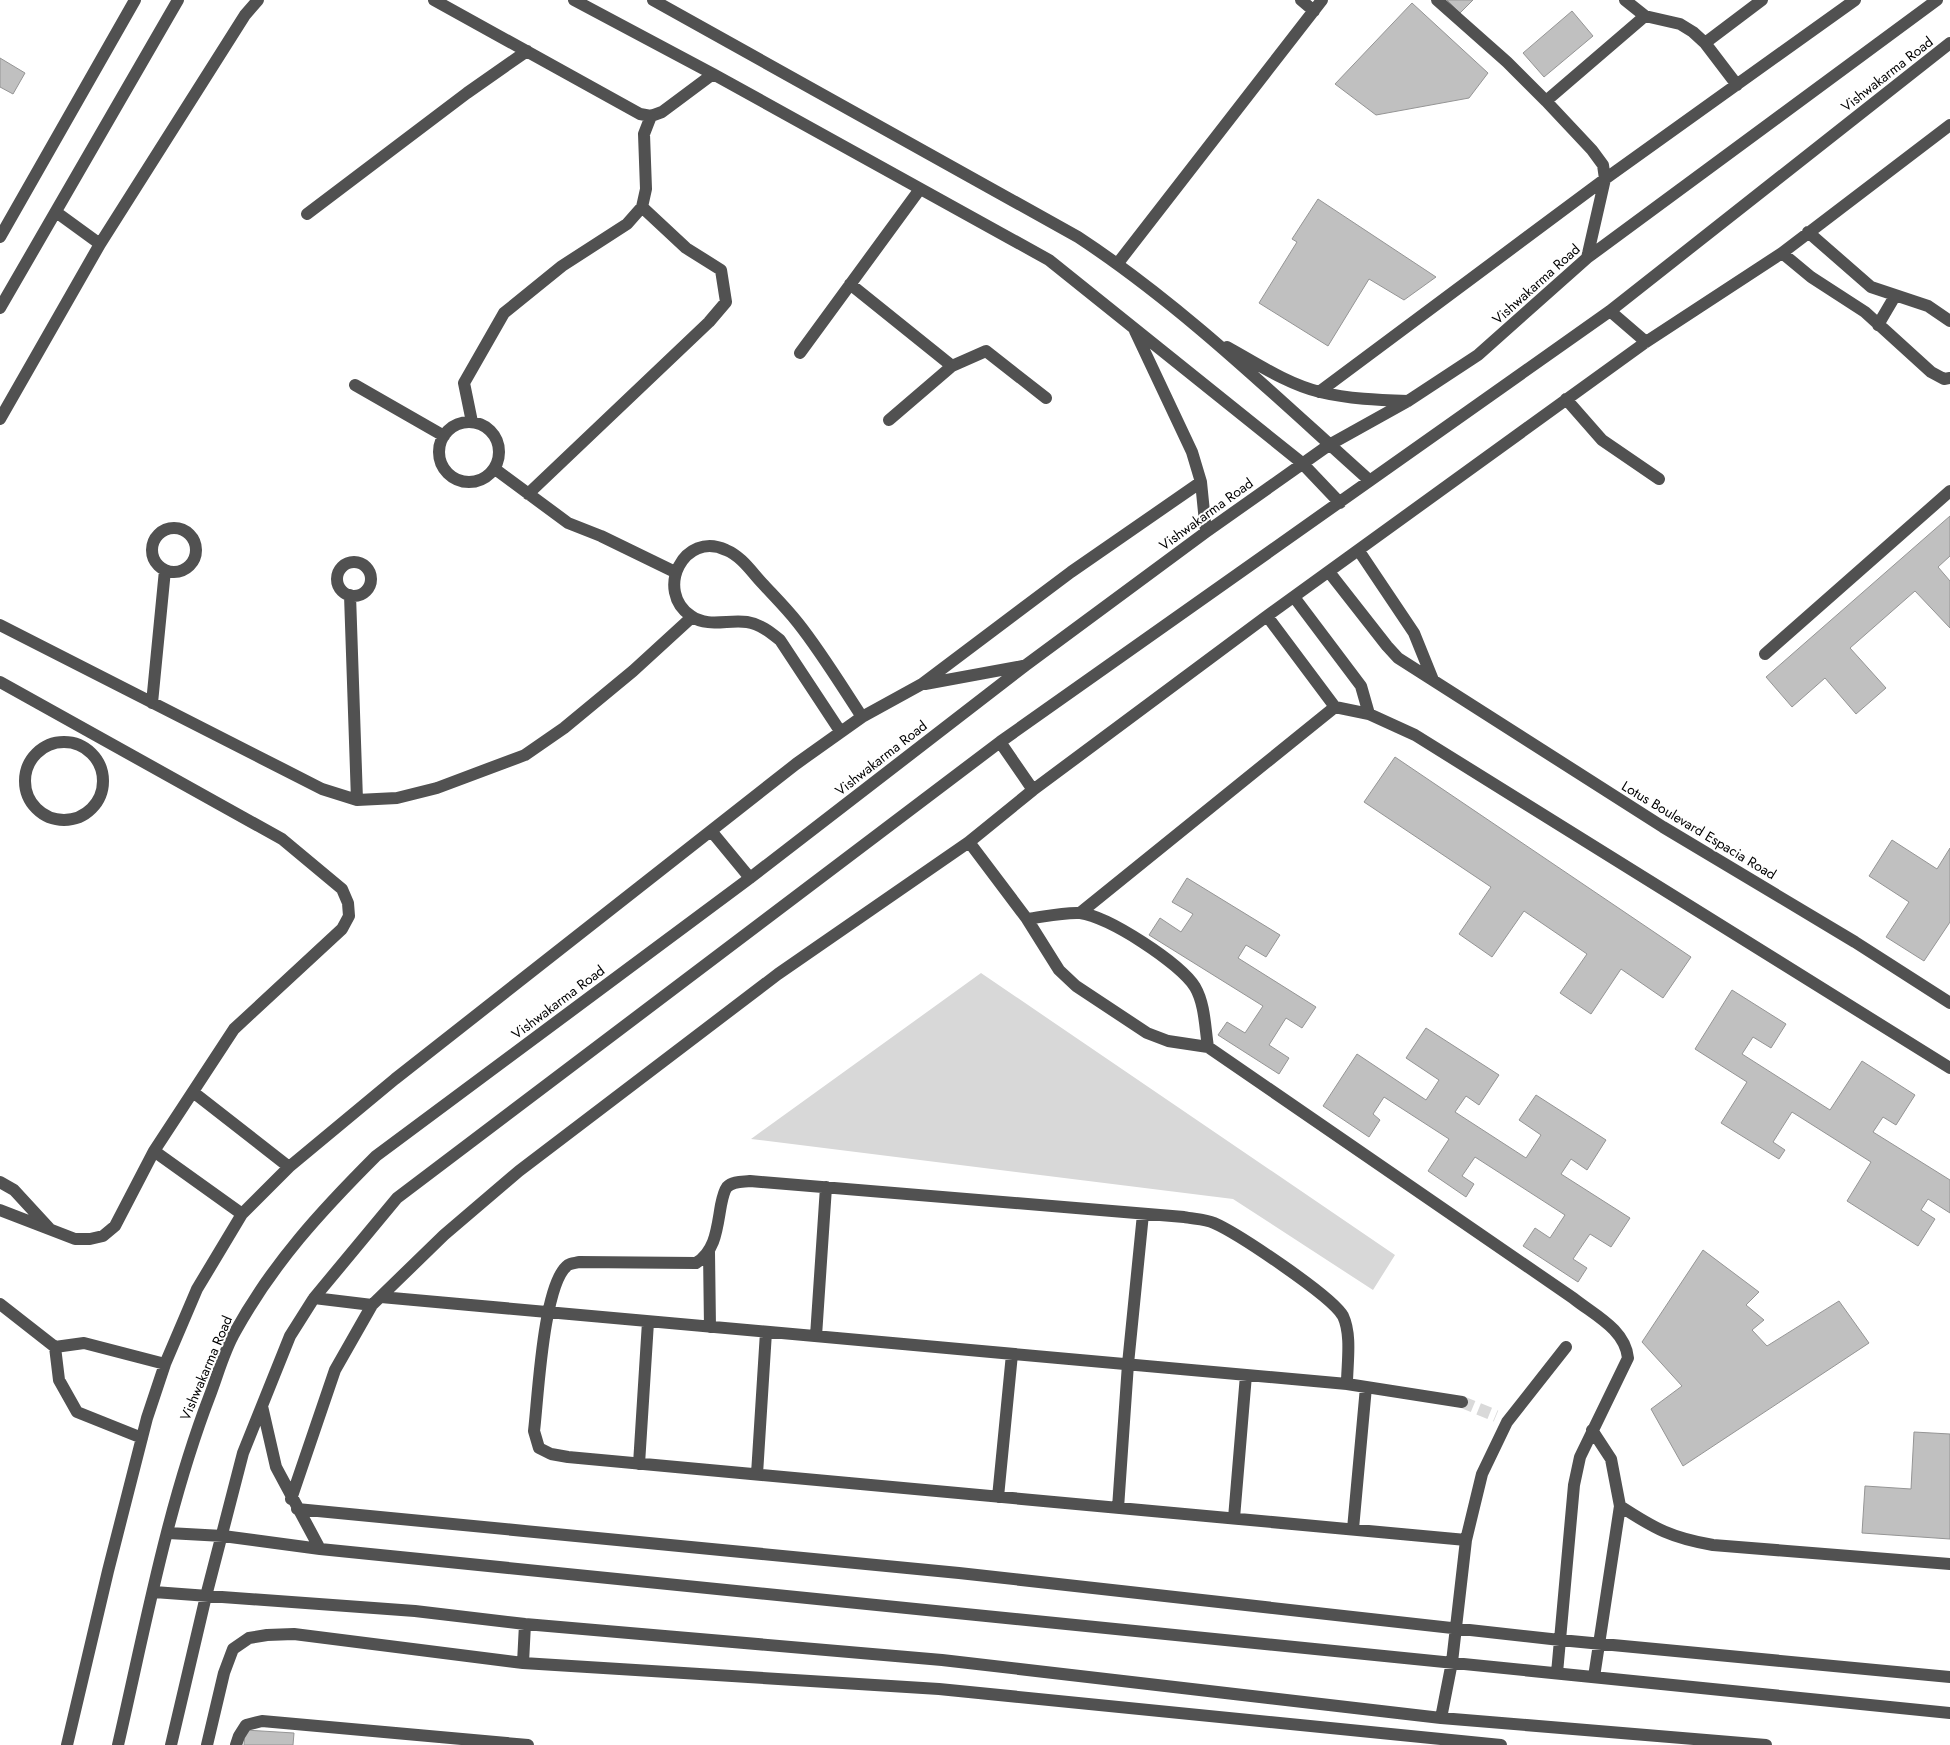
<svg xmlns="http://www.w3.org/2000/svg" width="1950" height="1745" font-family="Jost,sans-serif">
	<rect width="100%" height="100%" fill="#fff"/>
	<path fill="#d8d8d8" d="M 981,973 L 1395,1255 L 1373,1290 L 1233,1199 L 751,1139 Z"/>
	<path fill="#c0c0c0" stroke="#959595" d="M 1447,0 L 1473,0 L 1460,13 Z
		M 1412,3 L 1488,73 L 1469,98 L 1376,115 L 1335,84 Z
		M 1572,11 L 1593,36 L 1544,77 L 1523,53 Z
		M 0,58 L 25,73 L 13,94 L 0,87 Z
		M 1318,199 L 1436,277 L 1404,300 L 1369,279 L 1328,346 L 1259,303 L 1297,242 L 1292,239 Z
		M 1950,516 L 1950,556 L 1938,567 L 1950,581 L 1950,628 L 1915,591 L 1850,648 L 1886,688 L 1856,714 L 1825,678 L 1792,707 L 1766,677 Z
		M 1395,757 L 1691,957 L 1663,998 L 1621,969 L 1591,1014 L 1560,993 L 1587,954 L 1524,911 L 1492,957 L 1459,934 L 1491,887 L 1364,802 Z
		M 1892,840 L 1937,869 L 1950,848 L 1950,922 L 1924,961 L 1886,937 L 1909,902 L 1869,876 Z
		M 1187,878 L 1280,935 L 1266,957 L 1246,945 L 1238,958 L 1316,1007 L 1302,1028 L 1286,1018 L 1269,1045 L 1289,1058 L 1279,1074 L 1218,1035 L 1227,1022 L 1245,1033 L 1263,1006 L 1149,935 L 1160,918 L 1181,932 L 1193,914 L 1172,902 Z
		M 1732,990 L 1786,1024 L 1771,1048 L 1753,1037 L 1742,1054 L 1830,1110 L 1862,1061 L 1915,1095 L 1896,1125 L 1883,1117 L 1873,1132 L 1950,1180 L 1950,1213 L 1928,1199 L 1921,1210 L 1935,1219 L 1918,1246 L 1847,1201 L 1871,1162 L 1792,1112 L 1773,1142 L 1785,1150 L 1779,1159 L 1721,1123 L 1747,1082 L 1695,1049 Z
		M 1426,1028 L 1499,1075 L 1479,1105 L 1466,1096 L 1455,1112 L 1526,1158 L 1541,1135 L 1519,1120 L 1536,1095 L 1606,1140 L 1587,1170 L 1571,1159 L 1561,1174 L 1630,1218 L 1611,1247 L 1590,1234 L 1573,1259 L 1587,1268 L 1578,1282 L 1523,1246 L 1535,1228 L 1550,1238 L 1565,1215 L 1475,1157 L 1462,1176 L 1474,1184 L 1466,1197 L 1428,1171 L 1449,1139 L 1384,1097 L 1373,1114 L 1380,1120 L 1369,1137 L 1323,1106 L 1357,1054 L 1426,1100 L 1439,1080 L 1406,1058 Z
		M 1703,1250 L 1759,1292 L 1746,1305 L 1764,1320 L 1752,1330 L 1767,1346 L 1839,1301 L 1869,1343 L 1683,1466 L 1651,1409 L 1682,1386 L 1642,1342 Z
		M 1914,1432 L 1950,1434 L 1950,1539 L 1862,1533 L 1865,1486 L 1911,1489 Z
		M 245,1730 L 294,1733 L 293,1745 L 244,1745 Z"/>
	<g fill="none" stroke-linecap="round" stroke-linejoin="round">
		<path stroke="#d9d9d9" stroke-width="12" stroke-dasharray="12 6" stroke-linecap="butt" d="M 1462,1402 L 1496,1416"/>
		<path stroke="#515151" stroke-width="12" d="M 434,0 L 640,114 L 651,116 L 662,112 L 713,74
			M 574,0 L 713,74 L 1049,260 L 1302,463 L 1340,503
			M 653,0 L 1078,237 C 1183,306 1275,396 1369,480
			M 1301,0 L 1314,11
			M 1437,0 L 1507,62 L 1546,101 L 1592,150 L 1603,165 L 1605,179 L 1587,258
			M 1625,0 L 1645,16 L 1680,24 L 1693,32 L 1705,43 L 1737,85
			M 1705,43 L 1762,0
			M 1546,101 L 1645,16
			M 56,212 L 100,244
			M 307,214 L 467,93 L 527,51
			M 1808,232 L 1871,287 L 1928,306 L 1950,321
			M 0,237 L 135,0
			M 1782,253 L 1811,277 L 1865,312 L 1931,372 L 1944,379 L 1950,378
			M 1118,263 L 1322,0
			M 850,284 L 952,366 L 986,351 L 1046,398
			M 0,308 L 178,0
			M 1610,311 L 1646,342
			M 1878,325 L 1895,296
			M 1135,331 L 1192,452 L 1201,482 L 1206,532
			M 1227,347 C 1256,363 1287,384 1320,392 C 1349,399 1378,400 1408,401
			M 800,353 L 920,189
			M 355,385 L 444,436
			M 1319,392 L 1605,179 L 1855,0
			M 1566,399 L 1602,440 L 1659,479
			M 0,419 L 100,244 L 245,15 L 258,0
			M 889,420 L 952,366
			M 472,422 L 464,383 L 504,313 L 562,266 L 627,224 L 642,207 L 646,189 L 644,134 L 651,116
			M439 452a30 30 0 1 1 60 0a30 30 0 1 1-60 0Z
			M 495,469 L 568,523 L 601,536 L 675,572
			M 528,494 L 709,322 L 726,302 L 721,270 L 686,248 L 642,207
			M152 550a22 22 0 1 1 44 0a22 22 0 1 1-44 0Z
			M 1359,551 L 1414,633 L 1433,680
			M337 579a17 17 0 1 1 34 0a17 17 0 1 1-34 0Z
			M 1329,572 L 1387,646 L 1398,658 L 1663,827 L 1855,942 L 1950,1003
			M 350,595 L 357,800
			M 1294,597 L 1361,686 L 1369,714
			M 1267,616 L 1335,707 L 1369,714 L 1415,735 L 1950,1068
			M 0,625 L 322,789 L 357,800 L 397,798 L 437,788 L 525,755 L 564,728 L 633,671 L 692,617
			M 1765,654 L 1950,491
			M 0,682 L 282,839 L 342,889 L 348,903 L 349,916 L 342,929 L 234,1029 L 154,1151 L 115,1226 L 103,1236 L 90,1239 L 75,1239 L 0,1210
			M 925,684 L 1023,666
			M 152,703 L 165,570
			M 840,731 L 780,640 C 770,632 760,624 747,622 C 729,619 708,628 691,616 C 654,591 684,530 726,550 C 741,556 751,571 762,583 C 774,596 787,609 798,623 C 821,652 841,685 862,717
			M25 781a39 39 0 1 1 78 0a39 39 0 1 1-78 0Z
			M 1000,742 L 1033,790
			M 712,832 L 750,878
			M 1080,913 L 1335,707
			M 1027,919 C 1043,917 1063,912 1080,913 C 1108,916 1180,963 1195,987 C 1205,1004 1205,1028 1208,1047
			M 193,1092 L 289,1167
			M 154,1151 L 242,1214
			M 0,1182 L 14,1190 L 49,1228
			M 709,1252 L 710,1327
			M 381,1297 L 1347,1384 L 1462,1402
			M 314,1298 L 372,1305
			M 0,1304 L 55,1347 L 59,1380 L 77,1412 L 142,1438
			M 816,1336 L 826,1187
			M 55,1347 L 84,1343 L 165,1364
			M 1347,1384 C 1347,1364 1352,1335 1343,1316 C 1332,1296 1237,1233 1214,1223 C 1205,1219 1193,1219 1184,1217 L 750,1181 C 743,1182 733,1181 727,1187 C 724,1191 722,1200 721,1205 C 717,1227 716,1251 696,1263 L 579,1262 C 576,1263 571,1263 568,1265 C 543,1283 538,1399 534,1431 L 539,1448 L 551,1454 L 568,1457 L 1466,1540
			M 262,1406 L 276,1467 L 320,1549
			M 1592,1430 L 1611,1459 L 1620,1506 L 1594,1677
			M 639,1464 L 648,1322
			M 757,1474 L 766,1332
			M 998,1497 L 1012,1354
			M 291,1499 L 335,1370 L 372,1305 L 444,1235 L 519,1171 L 778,974 L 969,842
			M 1620,1506 C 1655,1529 1672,1538 1713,1545 L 1950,1564
			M 1118,1508 L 1128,1364 L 1143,1214
			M 297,1509 L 959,1573 L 1560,1640 L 1950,1677
			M 1234,1518 L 1246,1375
			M 1353,1529 L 1366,1387
			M 168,1533 L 223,1536 L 320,1549 L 1950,1713
			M 154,1592 L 415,1611 L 525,1624 L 942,1660 L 1441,1718 L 1766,1745
			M 523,1663 L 525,1624
			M 1557,1673 L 1574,1485 L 1580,1457 L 1628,1358 C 1625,1329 1594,1315 1573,1298 L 1208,1047 L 1168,1041 L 1147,1033 L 1076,986 L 1059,970 L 1027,919 L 969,842 L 1033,790 L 1267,616 L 1646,342 L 1782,253 L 1950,125
			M 1441,1718 L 1452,1662 L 1466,1540 L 1482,1474 L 1507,1422 L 1566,1347
			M 67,1745 L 108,1571 L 147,1418 L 165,1364 L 197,1289 L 242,1214 L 289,1167 L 395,1079 L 796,764 L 862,717 L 922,684 L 1071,572 L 1201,482
			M 118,1745 C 145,1628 167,1507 210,1395 C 218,1374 224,1351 235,1332 C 273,1263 321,1211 376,1156 L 750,878 L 1026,665 L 1206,532 L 1329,445 L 1408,401 L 1478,355 L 1587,258 L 1937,0
			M 171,1745 L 206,1596 L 243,1453 L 290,1336 L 314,1298 L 397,1198 L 1000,742 L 1610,311 L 1950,43
			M 207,1745 L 224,1673 L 233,1649 L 249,1638 L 267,1635 L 294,1634 L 523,1663 L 939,1689 L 1501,1745
			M 236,1745 L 239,1736 L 246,1725 L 262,1721 L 528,1745"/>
	</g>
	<g text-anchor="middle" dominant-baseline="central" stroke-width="4" stroke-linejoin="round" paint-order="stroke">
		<g font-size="14" fill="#000" stroke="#fff">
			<text transform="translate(1887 74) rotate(-38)">Vishwakarma Road</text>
			<text transform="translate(1536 284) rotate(-42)">Vishwakarma Road</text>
			<text transform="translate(1206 514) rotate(-36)">Vishwakarma Road</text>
			<text transform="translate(881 758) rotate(-38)">Vishwakarma Road</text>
			<text transform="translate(1699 830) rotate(31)">Lotus Boulevard Espacia Road</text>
			<text transform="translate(558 1002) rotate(-37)">Vishwakarma Road</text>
			<text transform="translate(206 1368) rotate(-67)">Vishwakarma Road</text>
		</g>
	</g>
</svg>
